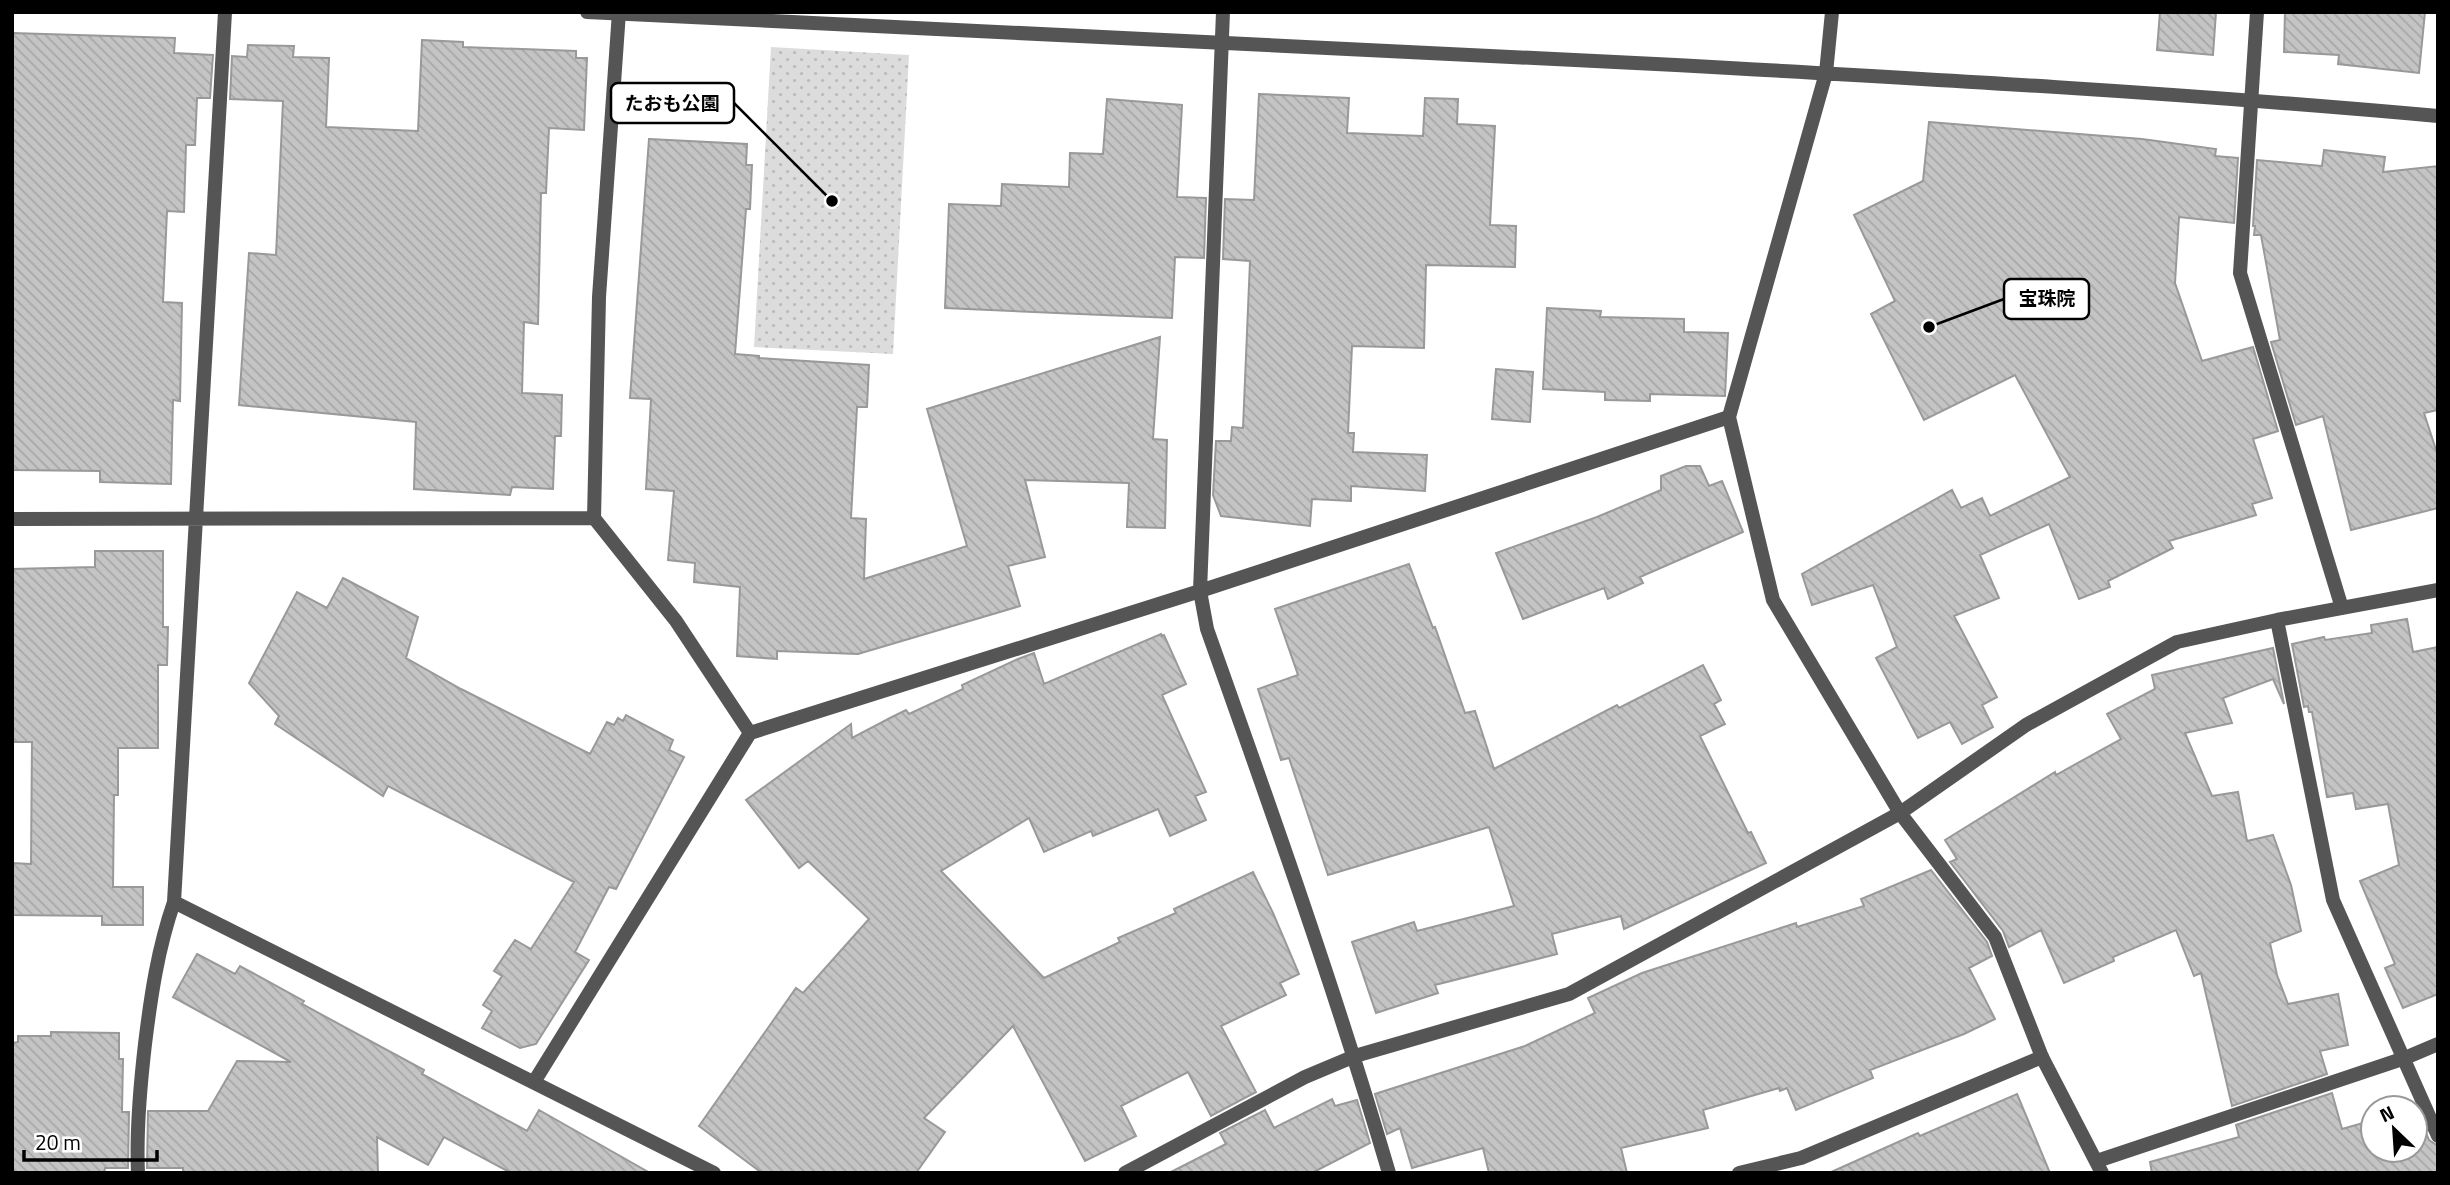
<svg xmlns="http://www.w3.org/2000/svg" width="2450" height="1185" font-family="'Titillium Web','Noto Sans JP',sans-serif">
	<defs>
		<pattern id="park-dots" width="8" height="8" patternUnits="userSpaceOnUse" patternTransform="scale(1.75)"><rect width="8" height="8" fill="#dcdcdc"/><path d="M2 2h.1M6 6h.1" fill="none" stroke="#bbb" stroke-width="1.8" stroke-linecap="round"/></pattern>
		<pattern id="building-back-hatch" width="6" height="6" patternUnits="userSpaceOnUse" patternTransform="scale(1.75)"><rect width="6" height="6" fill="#c4c4c4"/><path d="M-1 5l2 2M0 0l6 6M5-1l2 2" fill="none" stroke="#a7a7a7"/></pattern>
	</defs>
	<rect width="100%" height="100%" fill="#fff"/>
	<path fill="url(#park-dots)" d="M 771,47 L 909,55 L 893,354 L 754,347 Z"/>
	<path fill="url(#building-back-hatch)" stroke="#999" stroke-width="2" d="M 2160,12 L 2216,12 L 2213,55 L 2157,50 Z
		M 2285,12 L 2425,12 L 2419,73 L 2338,64 L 2339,55 L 2284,52 Z
		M 12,33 L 175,38 L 174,53 L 213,55 L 210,98 L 197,98 L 195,145 L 186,145 L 184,212 L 167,211 L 163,302 L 182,303 L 180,401 L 173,400 L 171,484 L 100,482 L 100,471 L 12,470 Z
		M 422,40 L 463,42 L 463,47 L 576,51 L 576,58 L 587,58 L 584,130 L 549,128 L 546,193 L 541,193 L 538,324 L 524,322 L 522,393 L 562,395 L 561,436 L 555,436 L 553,489 L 512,487 L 510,495 L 414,489 L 416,422 L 239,405 L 249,253 L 276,255 L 283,101 L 230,99 L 232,56 L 247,57 L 248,45 L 294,46 L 293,57 L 329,58 L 326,127 L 418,131 Z
		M 1259,94 L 1349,98 L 1347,133 L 1423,136 L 1425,98 L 1458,99 L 1457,124 L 1495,126 L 1490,225 L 1516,226 L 1515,267 L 1426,265 L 1424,348 L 1352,346 L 1348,433 L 1354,433 L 1353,452 L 1427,455 L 1425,491 L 1351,486 L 1351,501 L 1312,499 L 1310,526 L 1221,516 L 1213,495 L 1216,441 L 1231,441 L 1232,427 L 1243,428 L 1250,261 L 1223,259 L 1225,199 L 1254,200 Z
		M 1107,99 L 1182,105 L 1177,197 L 1206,198 L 1204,258 L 1175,257 L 1172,318 L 945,308 L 949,204 L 1001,206 L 1002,184 L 1069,187 L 1070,153 L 1103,154 Z
		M 1929,122 L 2142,139 L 2216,149 L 2215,156 L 2238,158 L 2234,223 L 2179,217 L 2175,283 L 2202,361 L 2253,347 L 2278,431 L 2253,439 L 2272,498 L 2252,504 L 2256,515 L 2169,541 L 2173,548 L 2108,581 L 2110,587 L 2079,599 L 2049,524 L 1980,555 L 1999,598 L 1954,616 L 1997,697 L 1982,705 L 1993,727 L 1962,744 L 1950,722 L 1918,738 L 1876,658 L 1897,647 L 1873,585 L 1812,605 L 1802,574 L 1952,490 L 1961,508 L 1982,498 L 1990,516 L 2070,477 L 2015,375 L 1924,420 L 1871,314 L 1895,301 L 1854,215 L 1923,181 Z
		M 649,139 L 747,144 L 746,165 L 752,165 L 750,209 L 746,209 L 735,354 L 759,356 L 759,358 L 869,365 L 867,407 L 857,407 L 851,518 L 866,519 L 864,579 L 967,546 L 927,409 L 1160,337 L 1153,439 L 1167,440 L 1165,528 L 1127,527 L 1129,483 L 1025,480 L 1045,557 L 1008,566 L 1020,606 L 858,654 L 777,651 L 777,659 L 737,656 L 740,587 L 694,582 L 695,563 L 668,560 L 674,491 L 646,489 L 651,399 L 630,398 Z
		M 2324,150 L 2385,157 L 2383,172 L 2438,166 L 2438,410 L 2424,413 L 2438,456 L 2438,508 L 2351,530 L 2323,416 L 2296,425 L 2271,342 L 2280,340 L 2261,235 L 2254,235 L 2255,226 L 2253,226 L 2257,160 L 2322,166 Z
		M 1547,308 L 1601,311 L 1600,317 L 1684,319 L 1684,332 L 1728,333 L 1725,396 L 1650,394 L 1650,401 L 1605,400 L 1605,392 L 1543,389 Z
		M 1496,369 L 1533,372 L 1530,422 L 1492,419 Z
		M 1686,466 L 1700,466 L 1709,486 L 1722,481 L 1743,532 L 1640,577 L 1643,583 L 1608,599 L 1604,588 L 1523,619 L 1496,553 L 1597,517 L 1661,490 L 1661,476 Z
		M 95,551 L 163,551 L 163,627 L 168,627 L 167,665 L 158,665 L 158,748 L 118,748 L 118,795 L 114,795 L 113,887 L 143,887 L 143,925 L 102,925 L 102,916 L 12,915 L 12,863 L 31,864 L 32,742 L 12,742 L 12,569 L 95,567 Z
		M 1409,564 L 1433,628 L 1435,627 L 1465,713 L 1475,711 L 1494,769 L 1617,705 L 1619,708 L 1703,665 L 1721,700 L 1714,704 L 1725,724 L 1700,736 L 1748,833 L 1751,832 L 1766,863 L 1624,929 L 1621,916 L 1552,934 L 1557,954 L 1435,985 L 1438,993 L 1376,1013 L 1352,942 L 1414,922 L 1417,931 L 1514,906 L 1489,827 L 1328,875 L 1289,758 L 1281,760 L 1258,689 L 1298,675 L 1275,609 Z
		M 343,578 L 418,617 L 406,658 L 461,689 L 590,754 L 607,722 L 614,725 L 618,718 L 623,721 L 626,715 L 673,740 L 669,750 L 684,757 L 616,889 L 609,887 L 575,952 L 589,960 L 536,1044 L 520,1048 L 482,1028 L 492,1011 L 483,1005 L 502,976 L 494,971 L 515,940 L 531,949 L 574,882 L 388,786 L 383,796 L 275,724 L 279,716 L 249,683 L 297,592 L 327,608 Z
		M 2407,619 L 2413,652 L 2438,647 L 2438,994 L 2403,1008 L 2385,968 L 2395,964 L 2360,881 L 2399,865 L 2388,804 L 2356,809 L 2353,793 L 2327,797 L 2312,712 L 2309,712 L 2308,706 L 2304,707 L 2292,644 L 2324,637 L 2325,640 L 2372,633 L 2371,625 Z
		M 1161,634 L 1162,636 L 1164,635 L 1186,684 L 1162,695 L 1206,792 L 1195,796 L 1206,820 L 1170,836 L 1158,809 L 1093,836 L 1091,831 L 1044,852 L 1029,818 L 941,871 L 1044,978 L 1120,942 L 1118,938 L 1176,913 L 1174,909 L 1253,872 L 1273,913 L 1299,974 L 1280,983 L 1286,995 L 1221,1026 L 1256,1092 L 1211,1116 L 1188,1072 L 1121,1106 L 1136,1136 L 1085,1161 L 1013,1026 L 924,1118 L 945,1132 L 916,1173 L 762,1173 L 699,1126 L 796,988 L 803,993 L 869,919 L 808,861 L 799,868 L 746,800 L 851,724 L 852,738 L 892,717 L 906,710 L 909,714 L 963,689 L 962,685 L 1018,659 L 1034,653 L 1044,684 Z
		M 2273,648 L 2284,704 L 2273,679 L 2223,698 L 2232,723 L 2185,733 L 2212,796 L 2238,792 L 2247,841 L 2273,835 L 2291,885 L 2301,931 L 2270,943 L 2277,975 L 2288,1004 L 2338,994 L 2348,1045 L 2320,1051 L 2327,1074 L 2232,1106 L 2201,973 L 2194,976 L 2176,930 L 2113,957 L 2114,961 L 2064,983 L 2041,930 L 2009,947 L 2003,931 L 1950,862 L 1957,859 L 1945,840 L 2055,772 L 2056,775 L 2121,739 L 2107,714 L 2155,689 L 2152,675 Z
		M 1931,870 L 1987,942 L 1992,956 L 1969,968 L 1995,1019 L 1964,1034 L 1870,1070 L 1873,1078 L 1796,1110 L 1787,1088 L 1780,1091 L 1779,1088 L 1703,1110 L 1708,1128 L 1621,1148 L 1627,1173 L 1489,1173 L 1483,1148 L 1412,1168 L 1400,1128 L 1387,1134 L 1375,1094 L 1525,1046 L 1595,1013 L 1588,998 L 1642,973 L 1796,923 L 1797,927 L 1864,906 L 1861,899 Z
		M 197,954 L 235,974 L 240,966 L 304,1001 L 302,1004 L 424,1070 L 422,1074 L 527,1131 L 539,1110 L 650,1173 L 511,1173 L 444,1137 L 428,1165 L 377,1137 L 378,1173 L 183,1173 L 183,1168 L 147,1168 L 148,1111 L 208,1111 L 237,1061 L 291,1062 L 173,997 Z
		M 51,1032 L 119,1033 L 119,1059 L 123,1059 L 122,1112 L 129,1112 L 128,1168 L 105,1168 L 104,1173 L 12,1173 L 12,1043 L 18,1042 L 18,1036 L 51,1036 Z
		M 2332,1093 L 2342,1129 L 2373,1120 L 2373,1150 L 2415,1150 L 2415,1108 L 2429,1140 L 2438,1146 L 2438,1173 L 2152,1173 L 2150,1162 L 2239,1137 L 2236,1125 Z
		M 2017,1094 L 2050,1173 L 1829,1173 L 1918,1133 L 1920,1136 Z
		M 1332,1099 L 1335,1106 L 1357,1100 L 1370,1143 L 1312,1173 L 1169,1173 L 1226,1144 L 1220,1133 L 1265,1110 L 1274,1128 Z"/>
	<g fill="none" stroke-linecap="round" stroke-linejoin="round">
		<path stroke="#555" stroke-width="14" d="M 1223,12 L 1200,591 L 1207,629 C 1271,809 1335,989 1389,1173
			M 2257,12 L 2240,273 L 2342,608
			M 1826,73 L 1832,12
			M 594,518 L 599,297 L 619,12
			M 12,519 L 594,518 L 676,621 L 750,733
			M 2277,620 L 2333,900 L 2438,1136
			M 174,902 L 714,1173
			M 534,1082 L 750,733 L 1200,591 L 1729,417
			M 2097,1161 L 2405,1058 L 2438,1044
			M 138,1173 C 136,1129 140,1087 145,1044 C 151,995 158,948 174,902 L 225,12
			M 1125,1173 L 1305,1077 L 1355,1056 L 1569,994 L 1900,813 L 2026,725 L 2177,642 L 2277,620 L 2438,590
			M 1739,1173 L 1801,1158 L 2042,1057"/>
		<path stroke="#555" stroke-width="14" d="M 587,12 C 950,29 1313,46 1676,65 C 1930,79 2184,93 2438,116
			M 1826,73 L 1729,417 L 1773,600 L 1900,813 L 1995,937 L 2042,1057 L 2102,1173"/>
	</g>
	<path fill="none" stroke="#000" stroke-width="2.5" d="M832 201L734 103M1929 327L2004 299"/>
	<g fill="#000" stroke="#fff" stroke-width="2.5">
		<circle cx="832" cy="201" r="7"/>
		<circle cx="1929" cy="327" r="7"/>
	</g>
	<g fill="#fff" stroke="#000" stroke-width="2.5">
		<rect x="611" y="83" width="123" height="40" rx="7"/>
		<rect x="2004" y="279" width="85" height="40" rx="7"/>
	</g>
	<g font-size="19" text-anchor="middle" font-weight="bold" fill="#000">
		<text x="672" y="110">たおも公園</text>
		<text x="2047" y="305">宝珠院</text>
	</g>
	<rect width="2450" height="1185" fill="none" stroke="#000000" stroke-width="28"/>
	<g transform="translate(2394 1129) rotate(335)"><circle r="33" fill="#ffffff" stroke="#999999" stroke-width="2"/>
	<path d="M0-5L12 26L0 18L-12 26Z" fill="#000000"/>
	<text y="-10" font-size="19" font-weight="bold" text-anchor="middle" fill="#000000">N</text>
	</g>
	<path d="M24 1150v10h133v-10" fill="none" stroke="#000000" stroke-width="3.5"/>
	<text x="35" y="1150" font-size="21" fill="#000000" stroke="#ffffff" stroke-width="5" paint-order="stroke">20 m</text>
</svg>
